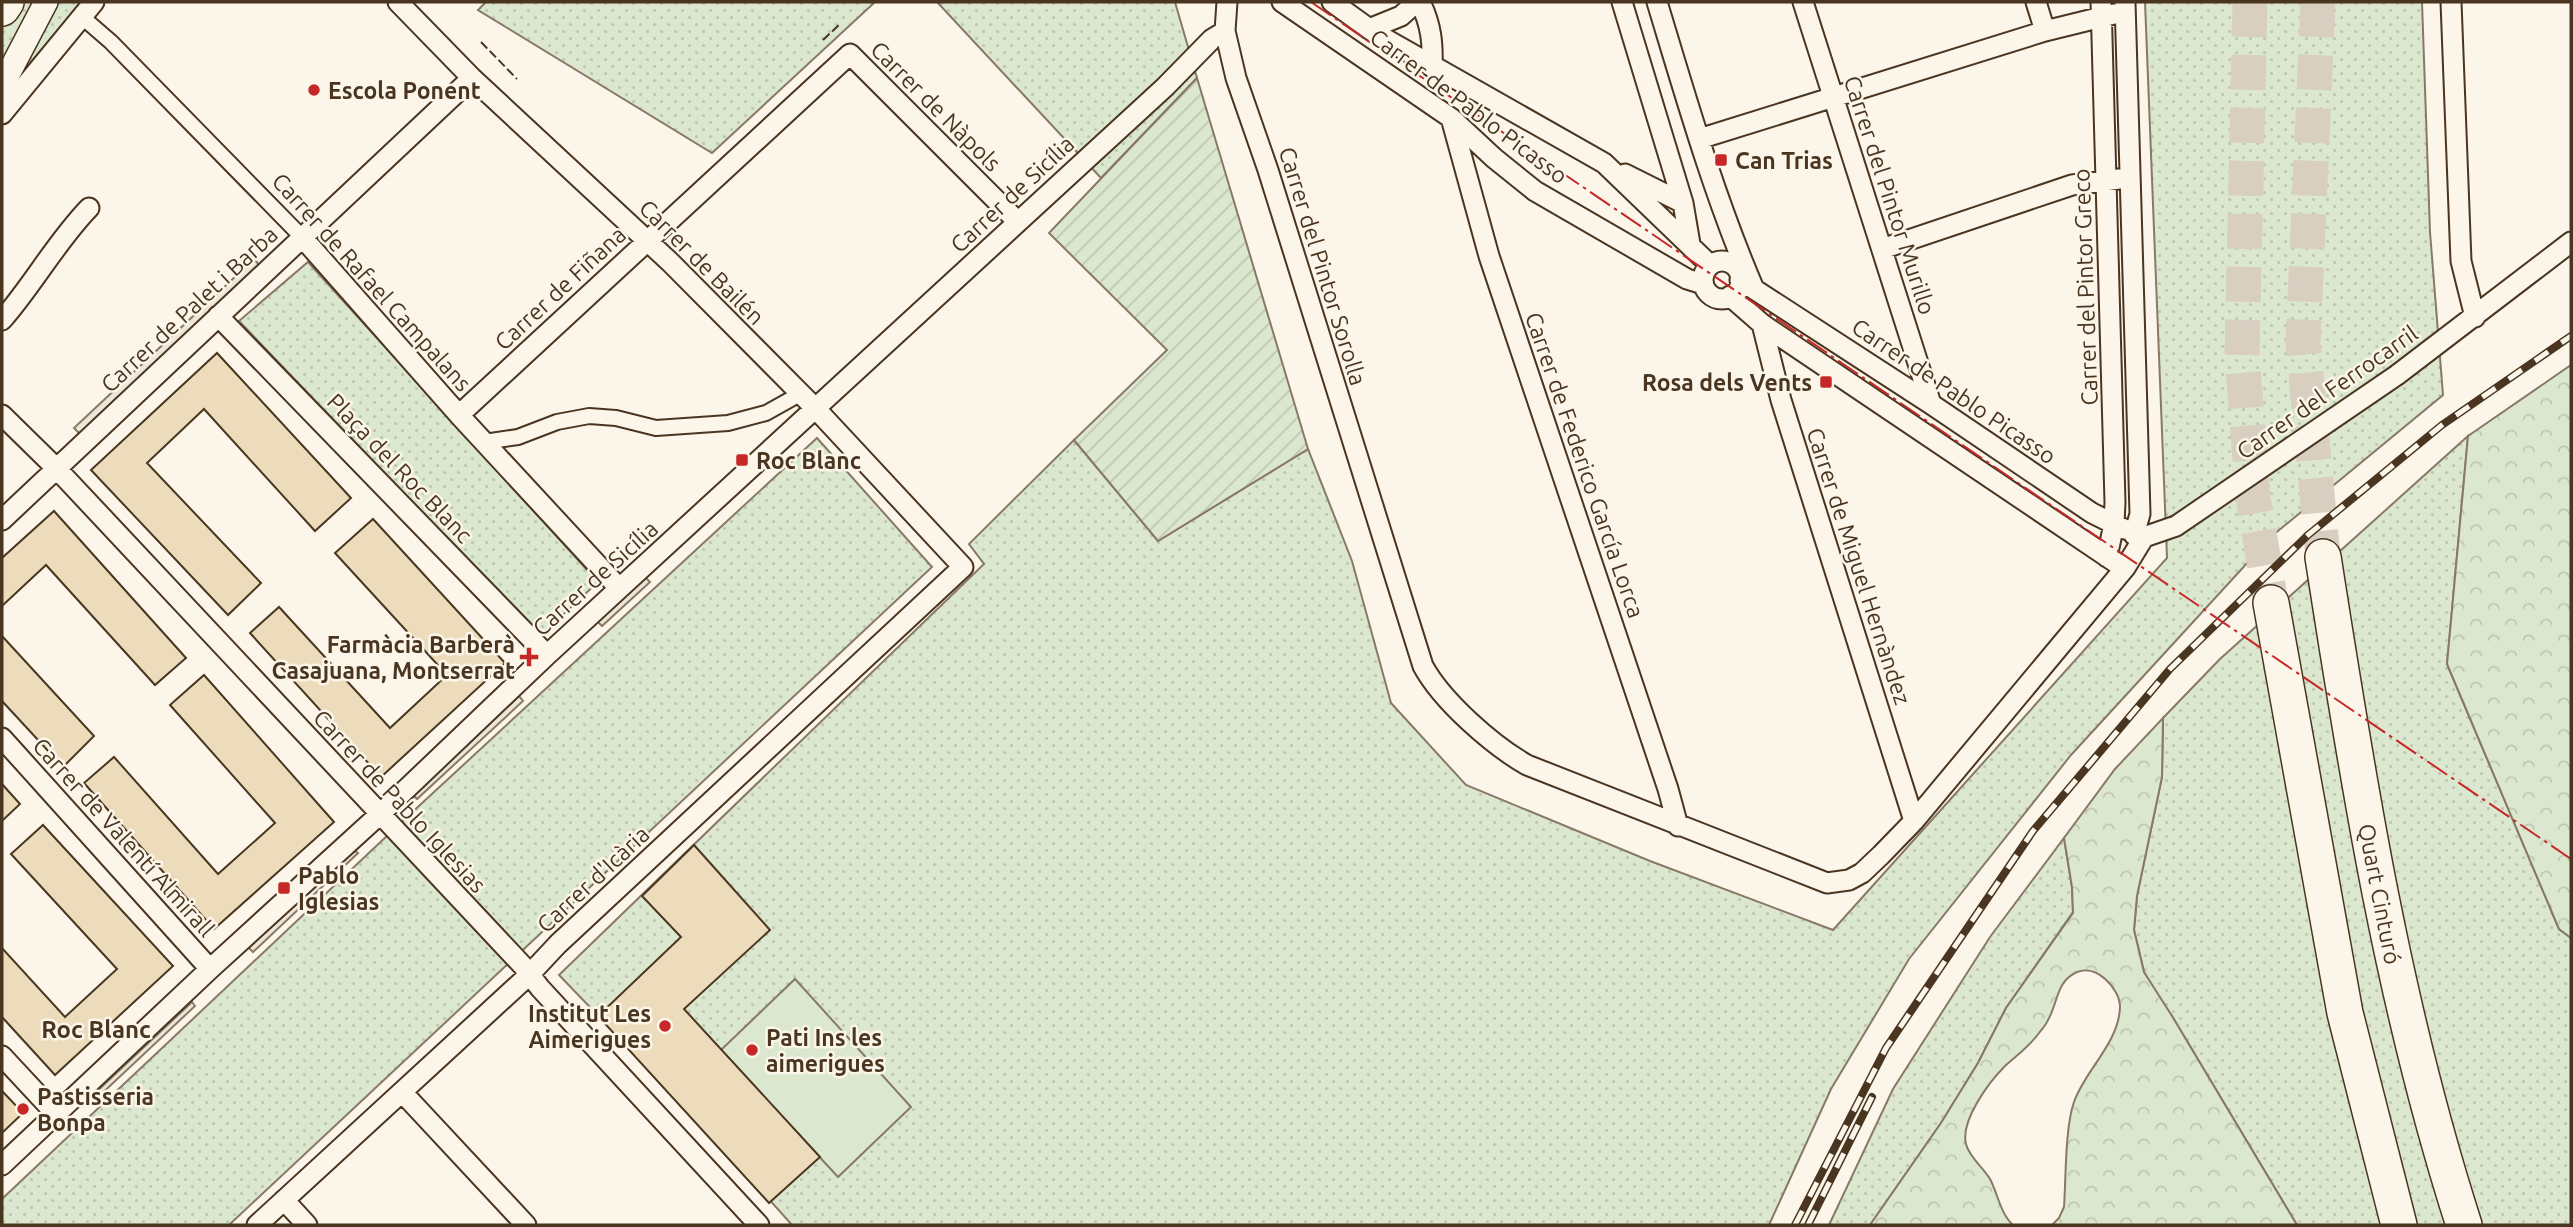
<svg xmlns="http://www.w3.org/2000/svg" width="2573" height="1227" font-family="Ubuntu,sans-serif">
	<defs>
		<pattern id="grass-dots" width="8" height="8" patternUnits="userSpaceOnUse" patternTransform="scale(1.75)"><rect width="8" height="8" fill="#dce7d0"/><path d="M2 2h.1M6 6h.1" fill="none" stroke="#bec7b2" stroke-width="1.8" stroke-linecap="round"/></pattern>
		<pattern id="forest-crowns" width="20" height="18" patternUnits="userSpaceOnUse" patternTransform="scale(1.75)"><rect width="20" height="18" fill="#dce7d0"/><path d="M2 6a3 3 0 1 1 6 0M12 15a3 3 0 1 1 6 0" fill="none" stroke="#bec7b2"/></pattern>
		<pattern id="garden-furrows" width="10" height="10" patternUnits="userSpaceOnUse" patternTransform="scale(1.75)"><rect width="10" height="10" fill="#dce7d0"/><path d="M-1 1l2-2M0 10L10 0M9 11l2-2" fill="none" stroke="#bec7b2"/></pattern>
	</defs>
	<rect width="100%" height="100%" fill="#fbf6e9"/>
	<path fill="url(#grass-dots)" stroke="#887966" stroke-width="2" d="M 2,2 L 83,2 L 2,96 Z
		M 486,2 L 875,2 L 712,153 L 478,10 Z
		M 937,2 L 1175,2 L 1197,78 L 1101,178 Z
		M 2145,2 L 2422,2 L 2430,232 L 2443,395 L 2272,536 L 2071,755 L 1909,959 L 1831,1089 L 1769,1225 L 792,1225 L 688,1109 L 559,975 L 984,564 L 969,544 L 1074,440 L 1158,541 L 1308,449 L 1352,561 L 1391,703 L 1466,785 L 1650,861 L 1833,930 L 2167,558 Z
		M 308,262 L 598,582 L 540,636 L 239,321 Z
		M 2468,436 L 2447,664 L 2559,929 L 2571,938 L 2571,1225 L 2297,1225 L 2172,1016 L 2154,991 L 2144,972 L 2134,930 L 2137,896 L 2162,777 L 2163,718 L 2220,659 Z
		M 817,438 L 932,567 L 229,1225 L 2,1225 L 2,1199 L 407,817 Z
		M 2064,838 L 2072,887 L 2073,912 L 2006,1008 L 1978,1063 L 1941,1123 L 1870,1225 L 1829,1225 L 1893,1089 L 1990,937 Z"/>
	<path fill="url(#forest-crowns)" stroke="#887966" stroke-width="2" d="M 2571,365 L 2571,938 L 2559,929 L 2447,664 L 2468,436 Z
		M 2163,718 L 2162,777 L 2137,896 L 2134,930 L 2144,972 L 2172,1016 L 2297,1225 L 2052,1225 L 2059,1218 L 2064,1207 C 2066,1179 2065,1127 2074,1102 C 2085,1070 2119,1043 2120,1007 C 2120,989 2097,964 2077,972 C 2056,981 2058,1003 2048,1020 C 2046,1025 2042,1029 2039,1033 C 2029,1047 2017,1055 2005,1066 C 1989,1082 1960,1121 1966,1144 C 1969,1157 1983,1167 1990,1179 C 1998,1194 2000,1213 2013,1225 L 1870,1225 L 1941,1123 L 1978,1063 L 2006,1008 L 2073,913 L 2072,887 L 2064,838 L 2115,769 Z"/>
	<path fill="url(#garden-furrows)" stroke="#887966" stroke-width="2" d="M 1197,78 L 1308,449 L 1158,541 L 1074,440 L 1167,350 L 1049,233 Z"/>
	<path fill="#dce7d0" stroke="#887966" stroke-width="2" d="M 795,979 L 911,1107 L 838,1177 L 721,1050 Z"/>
	<path fill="#ede7d9" stroke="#887966" stroke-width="2" d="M 254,259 L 260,266 L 80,434 L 74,428 Z
		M 645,577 L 650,582 L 602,626 L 598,622 Z
		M 519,696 L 523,701 L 417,799 L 413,795 Z
		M 354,850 L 358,853 L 253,952 L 248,947 Z
		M 192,1002 L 195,1006 L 96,1099 L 93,1095 Z"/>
	<path fill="#ecdcbc" stroke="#4a3520" stroke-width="2" d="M 217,353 L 351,498 L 315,531 L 204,409 L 147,463 L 261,583 L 228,615 L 91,470 Z
		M 54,511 L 186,658 L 155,685 L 46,565 L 2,606 L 2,558 Z
		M 373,519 L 505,663 L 381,777 L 250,633 L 279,607 L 390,728 L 447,675 L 335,553 Z
		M 2,636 L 94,736 L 63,767 L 2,701 Z
		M 204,675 L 334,822 L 214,929 L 84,783 L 114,757 L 218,874 L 275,823 L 170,705 Z
		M 2,784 L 20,804 L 2,821 Z
		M 43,825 L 173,966 L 55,1075 L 2,1017 L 2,948 L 65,1017 L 117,969 L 11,854 Z
		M 694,845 L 770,930 L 684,1009 L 820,1157 L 769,1203 L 598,1016 L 681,937 L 642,896 Z
		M 2,1091 L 23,1113 L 2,1133 Z"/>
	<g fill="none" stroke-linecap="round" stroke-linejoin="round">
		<path stroke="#d8cfc1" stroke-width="35" stroke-dasharray="35 18" stroke-linecap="butt" d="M 2250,2 L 2242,355 L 2253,497 L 2271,603
			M 2318,2 L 2303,344 L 2323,557"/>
		<defs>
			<path id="pedestrian" d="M 81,16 L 111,42 L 302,237
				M 484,442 L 518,437 L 557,422 L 589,416 L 616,418 L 656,428 L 728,423 L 766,413 L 800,394"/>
			<path id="minor" d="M 1227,2 L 1225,31 L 1236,78 L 1268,170 L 1423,666 C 1442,701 1492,745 1527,765 L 1827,883 L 1849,880 L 1862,873 L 1881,855 L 1914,821 L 2125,568 L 2144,537 L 2176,526
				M 1282,2 L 1451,118 L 1494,158 L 1535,191 L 1687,279 L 1703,284
				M 1332,2 L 1375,33 L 1604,163 L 1710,265
				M 1420,2 C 1431,24 1433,43 1432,67
				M 1622,2 L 1683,203 L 1690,244
				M 1657,2 C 1686,98 1714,196 1754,289
				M 1803,2 L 1931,404
				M 2036,2 L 2045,31
				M 2101,2 L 2115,502 L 2114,524 L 2107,557
				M 2125,2 L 2140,514 L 2134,535
				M 2451,2 L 2461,261 L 2475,317
				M 1369,29 L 1401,16 L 1411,7 L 1412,2
				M 2,114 L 94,2
				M 1451,118 L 1489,256 L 1668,789 L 1678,826
				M 1699,139 L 2045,31 L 2114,14
				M 1625,174 L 1683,203
				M 302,237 L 459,415 L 619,588
				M 1882,249 L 2072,185 L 2119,179
				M1703 280a19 19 0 1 1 38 0a19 19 0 1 1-38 0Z
				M 1740,280 L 1931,404 L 2092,513 L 2124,529
				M 1730,296 L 1762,324 L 2115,562
				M 218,316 L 547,655
				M 2,320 C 33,285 56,242 89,208
				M 1762,324 L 1781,400 L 1914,821
				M 2397,375 L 2571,242
				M 2,415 L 56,468 L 524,967 L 540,988 L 759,1225
				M 459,415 L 850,54 L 1018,222
				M 2,520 L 472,78
				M 2,738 L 210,969
				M 2,1056 L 55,1113
				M 402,1092 L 526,1225
				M 2,1165 L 210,969 L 379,815 L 547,655 L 1165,87 L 1212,39 L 1225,31
				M 284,1200 L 307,1225
				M 257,1225 L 529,975 L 558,944 L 963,567 L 816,409 L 670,262 L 472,78 L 398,2"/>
			<path id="tertiary" d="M 2,86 L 46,2"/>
			<path id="motorway" d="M 2,8 L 6,2
				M 2323,557 C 2358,782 2394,1008 2464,1225
				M 2271,603 L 2345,1013 L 2399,1225"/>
		</defs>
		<use href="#pedestrian" stroke="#4a3520" stroke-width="18"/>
		<use href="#minor" stroke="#4a3520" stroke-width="23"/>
		<use href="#tertiary" stroke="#4a3520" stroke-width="26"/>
		<use href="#motorway" stroke="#4a3520" stroke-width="38"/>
		<use href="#pedestrian" stroke="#fbf6e9" stroke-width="14"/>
		<use href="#minor" stroke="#fbf6e9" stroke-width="19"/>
		<use href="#tertiary" stroke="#fbf6e9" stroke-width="23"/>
		<use href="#motorway" stroke="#fbf6e9" stroke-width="35"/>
		<defs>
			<path id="rail" d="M 1795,1225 L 1886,1048 L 2033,831 L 2170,669 L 2308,535 L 2442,425 L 2571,336
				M 1808,1225 L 1872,1097"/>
		</defs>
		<use href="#rail" stroke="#4a3520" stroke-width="8"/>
		<use href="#rail" stroke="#fbf6e9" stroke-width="5" stroke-dasharray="16" stroke-linecap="butt"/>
		<defs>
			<path id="minor-bridge" d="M 2176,526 L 2397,375"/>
		</defs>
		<use href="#minor-bridge" stroke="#4a3520" stroke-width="23" stroke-linecap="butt"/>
		<use href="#minor-bridge" stroke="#fbf6e9" stroke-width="19"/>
		<path stroke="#4a3520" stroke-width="2" stroke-dasharray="9 3.5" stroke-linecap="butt" d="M 823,40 L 841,23
			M 481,42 L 517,79"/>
		<path stroke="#c62828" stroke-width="2" stroke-dasharray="24 5 3.5 5" stroke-linecap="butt" d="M 1311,2 L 2571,859"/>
	</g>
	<g fill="#c62828" stroke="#fbf6e9" stroke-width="2.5">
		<circle cx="314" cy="90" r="7"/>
		<rect x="1714" y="153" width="14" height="14" rx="3.5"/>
		<rect x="1819" y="375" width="14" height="14" rx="3.5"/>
		<rect x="735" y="453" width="14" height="14" rx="3.5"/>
		<path d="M525.5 646.5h7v7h7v7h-7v7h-7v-7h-7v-7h7z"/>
		<rect x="277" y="881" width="14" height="14" rx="3.5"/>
		<circle cx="665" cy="1026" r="7"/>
		<circle cx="752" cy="1050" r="7"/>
		<circle cx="23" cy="1109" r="7"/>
	</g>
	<g text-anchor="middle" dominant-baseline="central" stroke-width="5" stroke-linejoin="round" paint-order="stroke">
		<g font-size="23" font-weight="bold" fill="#4a3520" stroke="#fbf6e9" text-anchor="start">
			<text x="328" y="90">Escola Ponent</text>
			<text x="1735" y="160">Can Trias</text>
			<text x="1812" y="382" text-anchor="end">Rosa dels Vents</text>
			<text x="756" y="460">Roc Blanc</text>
			<text x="515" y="644" text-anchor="end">Farmàcia Barberà<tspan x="515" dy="26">Casajuana, Montserrat</tspan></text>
			<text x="298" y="875">Pablo<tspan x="298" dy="26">Iglesias</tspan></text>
			<text x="651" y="1013" text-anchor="end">Institut Les<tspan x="651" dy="26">Aimerigues</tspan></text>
			<text x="766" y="1037">Pati Ins les<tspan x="766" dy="26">aimerigues</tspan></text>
			<text x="37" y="1096">Pastisseria<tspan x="37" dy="26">Bonpa</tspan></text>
		</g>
		<g font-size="23" fill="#4a3520" stroke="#fbf6e9">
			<text transform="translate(936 106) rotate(45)">Carrer de Nàpols</text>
			<text transform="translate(1469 106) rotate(37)">Carrer de Pablo Picasso</text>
			<text transform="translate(1012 194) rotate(-43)">Carrer de Sicília</text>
			<text transform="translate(1890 195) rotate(72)">Carrer del Pintor Murillo</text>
			<text transform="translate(702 262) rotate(45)">Carrer de Bailén</text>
			<text transform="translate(1323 266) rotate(73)">Carrer del Pintor Sorolla</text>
			<text transform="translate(372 282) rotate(48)">Carrer de Rafael Campalans</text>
			<text transform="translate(2085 287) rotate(-92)">Carrer del Pintor Greco</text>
			<text transform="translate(560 288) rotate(-43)">Carrer de Fiñana</text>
			<text transform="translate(189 309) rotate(-43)">Carrer de Palet i Barba</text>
			<text transform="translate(1954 391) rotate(34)">Carrer de Pablo Picasso</text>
			<text transform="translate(2327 392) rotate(-35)">Carrer del Ferrocarril</text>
			<text transform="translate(1585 465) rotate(71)">Carrer de Federico García Lorca</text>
			<text transform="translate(400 468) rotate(46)">Plaça del Roc Blanc</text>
			<text transform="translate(1859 566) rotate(72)">Carrer de Miguel Hernàndez</text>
			<text transform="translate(595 578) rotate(-42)">Carrer de Sicília</text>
			<text transform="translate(400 801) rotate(47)">Carrer de Pablo Iglesias</text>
			<text transform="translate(124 837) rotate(48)">Carrer de Valentí Almirall</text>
			<text transform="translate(593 879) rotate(-43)">Carrer d'Icària</text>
			<text transform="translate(2380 894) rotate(79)">Quart Cinturó</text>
		</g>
		<g font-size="24" font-weight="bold" fill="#4a3520" stroke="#fbf6e9">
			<text x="96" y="1029">Roc Blanc</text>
		</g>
	</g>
	<rect width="2573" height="1227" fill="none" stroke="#4a3520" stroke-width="7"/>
</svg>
